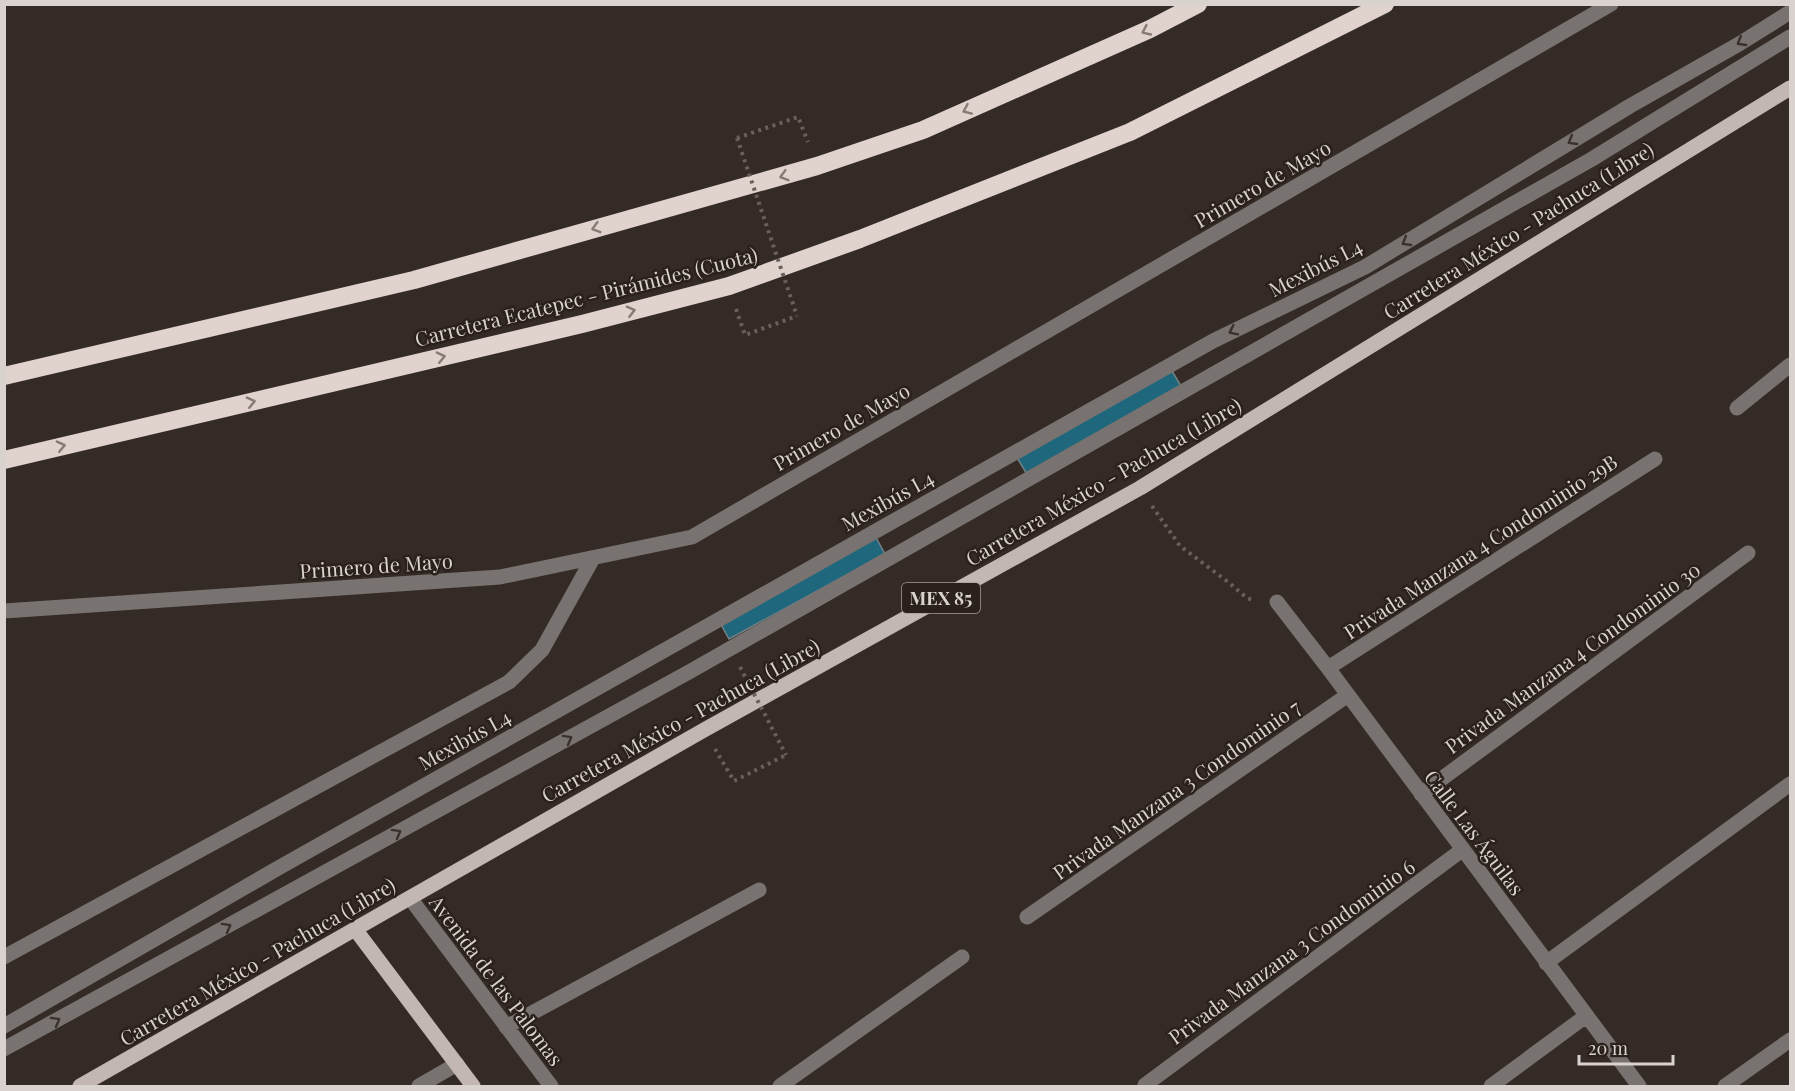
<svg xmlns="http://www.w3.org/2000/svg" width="1795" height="1091" font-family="'Playfair Display',serif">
	<rect width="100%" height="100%" fill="#352b26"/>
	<path fill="#1f677c" stroke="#748287" stroke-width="1.5" d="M 1172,371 L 1184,391 L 1028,476 L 1016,456 Z
		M 874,534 L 885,554 L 729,639 L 718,619 Z"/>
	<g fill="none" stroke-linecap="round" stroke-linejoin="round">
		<path stroke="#69605c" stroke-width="4" stroke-dasharray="3 4.5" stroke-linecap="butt" d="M 737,138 L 798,117 L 808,142
			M 736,309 L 745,335 L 797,316
			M 1152,506 L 1180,546 L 1228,582 L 1247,598 L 1255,601
			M 715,749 L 734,781 L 786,755"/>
		<path stroke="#787270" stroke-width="15" d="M 1737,408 L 1790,365
			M 1277,602 L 1328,668 L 1639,1086
			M 4,611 L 500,577 L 692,537 L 1611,4
			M 1328,668 L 1655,459
			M 1421,794 L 1748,553
			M 410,898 L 551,1086
			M 1027,917 L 1348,695
			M 4,957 L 509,682 L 542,650 L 593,558
			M 1546,963 L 1790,784
			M 4,1026 L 280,867 L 1213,341 L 1365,267 L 1630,106 L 1739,44 L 1790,12
			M 506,1027 L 759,890
			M 4,1049 L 689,672 L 1592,159 L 1790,37
			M 1145,1085 L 1462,850
			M 419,1086 L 457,1064
			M 780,1086 L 962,957
			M 1491,1086 L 1586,1016
			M 1725,1086 L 1790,1040"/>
		<path stroke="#c2b7b2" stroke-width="15" d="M 355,929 L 473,1086
			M 80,1086 L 704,730 L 1140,488 L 1790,88"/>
		<path stroke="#e0d2cc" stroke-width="18" d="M 4,376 L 414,280 L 817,166 L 923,130 L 1150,29 L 1198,4
			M 4,460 L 582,324 L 729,286 L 860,239 L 1130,132 L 1385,4"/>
		<path stroke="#69605c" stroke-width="4" stroke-dasharray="3 4.5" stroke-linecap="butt" d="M 737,138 L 797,316
			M 740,667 L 786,755"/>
	</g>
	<defs><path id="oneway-chevron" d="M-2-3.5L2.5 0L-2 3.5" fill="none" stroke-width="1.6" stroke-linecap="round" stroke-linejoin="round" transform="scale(1.5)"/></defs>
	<g stroke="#867a74">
		<use href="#oneway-chevron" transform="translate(1146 31) rotate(155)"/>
		<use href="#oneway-chevron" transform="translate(967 110) rotate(156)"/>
		<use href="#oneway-chevron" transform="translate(784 176) rotate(164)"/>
		<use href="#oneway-chevron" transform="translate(596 228) rotate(164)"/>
		<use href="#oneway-chevron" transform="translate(631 311) rotate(-14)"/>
		<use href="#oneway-chevron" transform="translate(441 357) rotate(-13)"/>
		<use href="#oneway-chevron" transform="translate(251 402) rotate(-13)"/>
		<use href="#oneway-chevron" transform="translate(61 446) rotate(-13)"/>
	</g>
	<g stroke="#3a312d">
		<use href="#oneway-chevron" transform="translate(1741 42) rotate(149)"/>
		<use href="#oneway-chevron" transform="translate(1572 141) rotate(149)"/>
		<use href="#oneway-chevron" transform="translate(1406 242) rotate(149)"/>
		<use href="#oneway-chevron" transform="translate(1233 331) rotate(154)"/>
		<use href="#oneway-chevron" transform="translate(568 739) rotate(-29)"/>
		<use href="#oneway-chevron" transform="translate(397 833) rotate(-29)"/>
		<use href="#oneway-chevron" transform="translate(227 927) rotate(-29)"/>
		<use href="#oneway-chevron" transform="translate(56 1021) rotate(-29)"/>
	</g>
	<g text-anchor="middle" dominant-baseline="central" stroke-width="5" stroke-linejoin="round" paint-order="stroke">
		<rect fill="#2b211c" stroke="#a59d99" stroke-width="1.5" x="902" y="583" width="78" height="30" rx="4.5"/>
		<g font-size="18" font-weight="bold" fill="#d9d2cf">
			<text x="941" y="598">MEX 85</text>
		</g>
		<g font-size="20" fill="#d9d2cf" stroke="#2b211c">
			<text transform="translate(1262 183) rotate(-30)">Primero de Mayo</text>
			<text transform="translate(1518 230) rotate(-32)">Carretera México - Pachuca (Libre)</text>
			<text transform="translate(1315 267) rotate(-27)">Mexibús L4</text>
			<text transform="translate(586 296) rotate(-14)">Carretera Ecatepec - Pirámides (Cuota)</text>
			<text transform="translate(841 426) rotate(-30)">Primero de Mayo</text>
			<text transform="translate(1103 481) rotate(-30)">Carretera México - Pachuca (Libre)</text>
			<text transform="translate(887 500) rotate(-29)">Mexibús L4</text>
			<text transform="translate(1480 546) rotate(-33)">Privada Manzana 4 Condominio 29B</text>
			<text transform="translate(376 565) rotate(-4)">Primero de Mayo</text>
			<text transform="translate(1572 657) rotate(-36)">Privada Manzana 4 Condominio 30</text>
			<text transform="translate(680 720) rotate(-29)">Carretera México - Pachuca (Libre)</text>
			<text transform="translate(464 739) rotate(-29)">Mexibús L4</text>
			<text transform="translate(1176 789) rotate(-35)">Privada Manzana 3 Condominio 7</text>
			<text transform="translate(1475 832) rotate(53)">Calle Las Águilas</text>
			<text transform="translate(1291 951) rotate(-36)">Privada Manzana 3 Condominio 6</text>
			<text transform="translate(257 961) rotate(-30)">Carretera México - Pachuca (Libre)</text>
			<text transform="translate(497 980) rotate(53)">Avenida de las Palomas</text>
		</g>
	</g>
	<rect width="1795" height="1091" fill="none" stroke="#d9d2cf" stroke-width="12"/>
	<path d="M1579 1055v9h94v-9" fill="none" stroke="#d9d2cf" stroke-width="3"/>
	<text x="1588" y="1055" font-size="18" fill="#d9d2cf" stroke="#2b211c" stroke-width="4.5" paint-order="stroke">20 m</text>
</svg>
